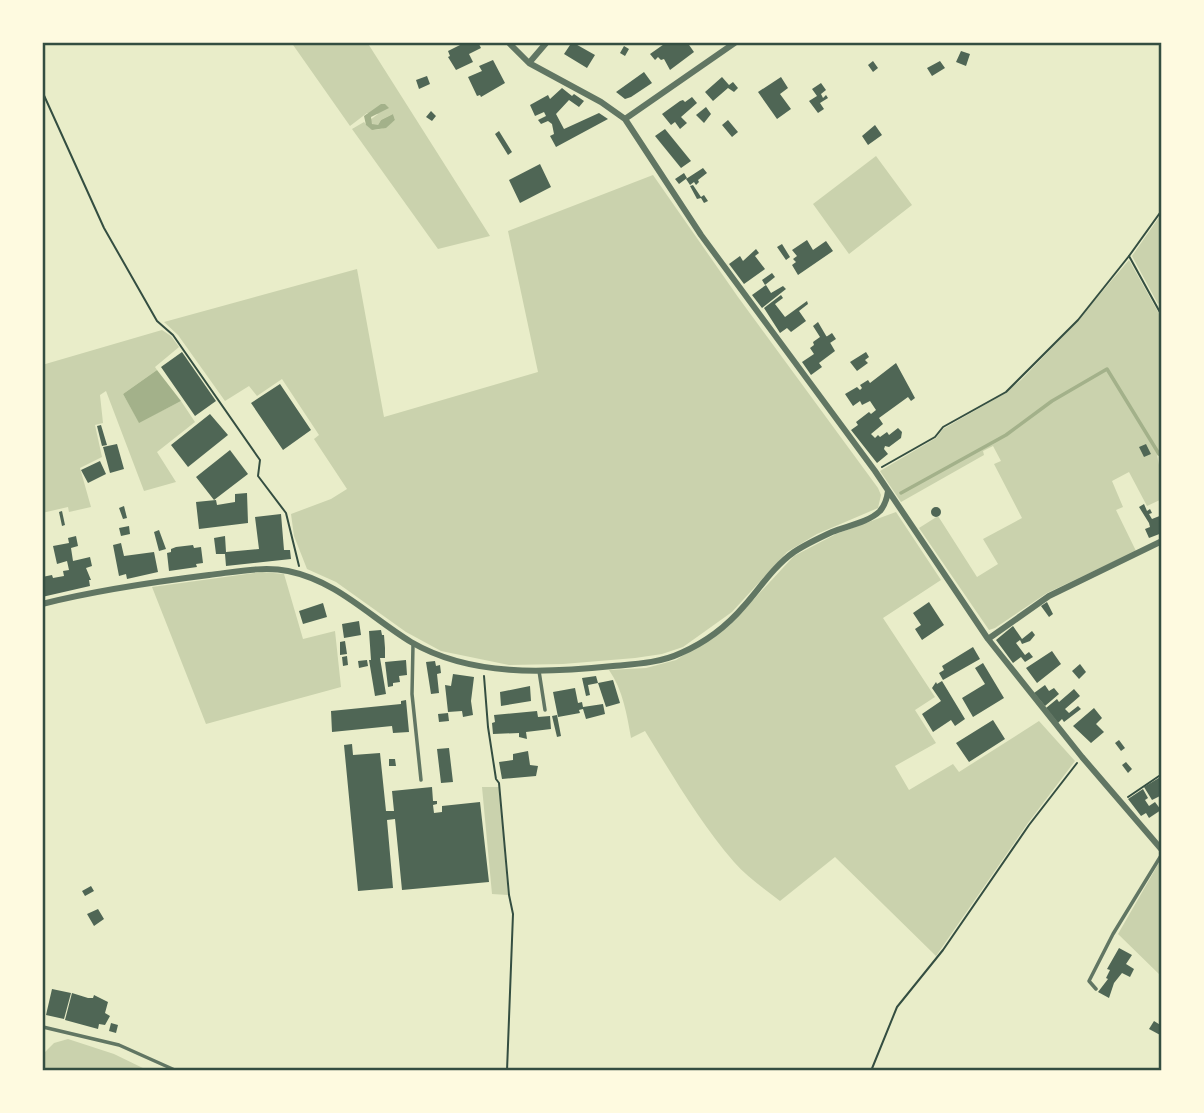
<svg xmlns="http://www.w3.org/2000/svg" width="1204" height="1113" font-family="Figtree,sans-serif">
	<rect width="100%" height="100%" fill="#e9edc9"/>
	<path fill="#cad2ad" d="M 291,42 L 367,42 L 490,236 L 438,249 L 352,129 L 364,122 C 374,135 384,129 395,120 L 393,114 L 381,120 L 378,125 L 373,125 L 370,120 L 378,114 L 367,113 L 350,126 Z
		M 876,156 L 912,205 L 849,254 L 813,204 Z
		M 653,175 L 738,297 L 878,488 L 881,495 L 878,508 L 817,534 L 787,552 L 732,612 L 683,647 L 662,654 L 635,658 L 563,664 L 509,665 L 441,651 L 406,632 L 336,582 L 307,569 L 294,536 L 291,514 L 331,499 L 347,489 L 314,439 L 319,435 L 282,379 L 257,396 L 249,386 L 225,401 L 178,335 L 164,322 L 357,269 L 384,417 L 538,372 L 508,231 Z
		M 1162,213 L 1162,299 L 1158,304 L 1132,256 Z
		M 1129,260 L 1162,319 L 1162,457 L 1157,455 L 1162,480 L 1162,499 L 1147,506 L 1129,472 L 1112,481 L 1123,507 L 1116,510 L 1136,551 L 1047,593 L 995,628 L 989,630 L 919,528 L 938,516 L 977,577 L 998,564 L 983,539 L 1022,518 L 994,464 L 1001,461 L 993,446 L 983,451 L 984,455 L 901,502 L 880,471 L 936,438 L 943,429 L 1002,395 L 1021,380 L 1073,326 Z
		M 162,330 L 171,336 L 179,347 L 155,367 L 157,370 L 123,394 L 139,422 L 181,401 L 195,422 L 157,452 L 176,482 L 144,491 L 106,391 L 100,395 L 103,423 L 95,425 L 102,457 L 80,468 L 91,507 L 69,512 L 68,507 L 42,513 L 42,365 Z
		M 896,512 L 941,580 L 883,618 L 935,697 L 915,710 L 936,743 L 895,766 L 909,790 L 953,764 L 959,772 L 1039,721 L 1075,761 L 1028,823 L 936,956 L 835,857 L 780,901 C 765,889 747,877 734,862 C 700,823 673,776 645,731 L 631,738 C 627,715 623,690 609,670 L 646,668 L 676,660 L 730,625 L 794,556 L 836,534 Z
		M 262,572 L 284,574 L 303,639 L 335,631 L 341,687 L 206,724 L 152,587 Z
		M 482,787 L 499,787 L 508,895 L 492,894 Z
		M 1160,861 L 1162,861 L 1162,977 L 1118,934 Z
		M 68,1039 L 114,1054 L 149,1071 L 42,1071 L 42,1055 L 54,1043 Z"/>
	<path fill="#a3b18a" d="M 381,104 L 385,104 L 389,108 L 371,117 L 372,124 L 378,125 L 381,120 L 393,114 L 395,120 L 386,128 L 372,130 L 366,125 L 364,116 Z
		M 157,370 L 181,401 L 139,423 L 123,394 Z"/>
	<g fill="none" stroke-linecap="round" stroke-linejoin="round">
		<path stroke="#a3b18a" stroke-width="3.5" d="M 901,493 L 1006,435 L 1052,401 L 1107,369 L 1159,454 L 1162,455"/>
	</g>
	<path fill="#4f6655" d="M 466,42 L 478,42 L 481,48 L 469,54 L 473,62 L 456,70 L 448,57 L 450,56 L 448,51 Z
		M 572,42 L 595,55 L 587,68 L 564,54 Z
		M 667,42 L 687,42 L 694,52 L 670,70 L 664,59 L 661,60 L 658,57 L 655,60 L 650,54 Z
		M 624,46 L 629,49 L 625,56 L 620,53 Z
		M 961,51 L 970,54 L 966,66 L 956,62 Z
		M 493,60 L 505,83 L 481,97 L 480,95 L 477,96 L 468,77 L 482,71 L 479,66 Z
		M 873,61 L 878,68 L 873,72 L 868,65 Z
		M 940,61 L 945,68 L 932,76 L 927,68 Z
		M 644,72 L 652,83 L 631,97 L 625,99 L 616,92 Z
		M 427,76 L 430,84 L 419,89 L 416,80 Z
		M 722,77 L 729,85 L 733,82 L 738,88 L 734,92 L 728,88 L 713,101 L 705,92 Z
		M 781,77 L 788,88 L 780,94 L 791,109 L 777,119 L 758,92 Z
		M 821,83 L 826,90 L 821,94 L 823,98 L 826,95 L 828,98 L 820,103 L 824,109 L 818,113 L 809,101 L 817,96 L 812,89 Z
		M 562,88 L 572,96 L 574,94 L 584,101 L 579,107 L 569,100 L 556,114 L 564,129 L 599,113 L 608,119 L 556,147 L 550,136 L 554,134 L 552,124 L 548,121 L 541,124 L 538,120 L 546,116 L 544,112 L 535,116 L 530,105 L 548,95 L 550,99 Z
		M 692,97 L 697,103 L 681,117 L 687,123 L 680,129 L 675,122 L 671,125 L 662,114 L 680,101 L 683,100 L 685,102 Z
		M 706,107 L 711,114 L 704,123 L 696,115 Z
		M 431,111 L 436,116 L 432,121 L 426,117 Z
		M 728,120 L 738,132 L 732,137 L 722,125 Z
		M 875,125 L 882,135 L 868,145 L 862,136 Z
		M 665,129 L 691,161 L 681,168 L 655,136 Z
		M 499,131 L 512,152 L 508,155 L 495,134 Z
		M 540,164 L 551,187 L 520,203 L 509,180 Z
		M 703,168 L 707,173 L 698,180 L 699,182 L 696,185 L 694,182 L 690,185 L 686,179 Z
		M 684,173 L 687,178 L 679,184 L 675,179 Z
		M 693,185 L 701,197 L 704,195 L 708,201 L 704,203 L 701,198 L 697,199 L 690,186 Z
		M 807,240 L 813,250 L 826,241 L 833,251 L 798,275 L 792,265 L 796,262 L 793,259 L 797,256 L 792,250 Z
		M 782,244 L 790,257 L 786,260 L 777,247 Z
		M 756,249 L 759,253 L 755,256 L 765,269 L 744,284 L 729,264 L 740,256 L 743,261 Z
		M 772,273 L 775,277 L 765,285 L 762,280 Z
		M 766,285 L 771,293 L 783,286 L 786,289 L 762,308 L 752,295 Z
		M 781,295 L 783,298 L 775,304 L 785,317 L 807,301 L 808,304 L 799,311 L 806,321 L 791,332 L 787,328 L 780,333 L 764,308 Z
		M 818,322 L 835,351 L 819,363 L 822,367 L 811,375 L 802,362 L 814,354 L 810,348 L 814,345 L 813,342 L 820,337 L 813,326 Z
		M 832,333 L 836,339 L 830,343 L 826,337 Z
		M 182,352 L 216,401 L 195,416 L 161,367 Z
		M 866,352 L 869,357 L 865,360 L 868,363 L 857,371 L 850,362 Z
		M 896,363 L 915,398 L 911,401 L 908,397 L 879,418 L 883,424 L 871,434 L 875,438 L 878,435 L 880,437 L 887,432 L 889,435 L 898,428 L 902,432 L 901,438 L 889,447 L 885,446 L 884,449 L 888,454 L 877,463 L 851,430 L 858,425 L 856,422 L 869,412 L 871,414 L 876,410 L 870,401 L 862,405 L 860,401 L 853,406 L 845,394 L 857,387 L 860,390 L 862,388 L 860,385 L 868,380 L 870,383 Z
		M 280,384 L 311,430 L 283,450 L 251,403 Z
		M 210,414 L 228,435 L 188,467 L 171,445 Z
		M 101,425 L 107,445 L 102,446 L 97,426 Z
		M 117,444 L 124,469 L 110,473 L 103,447 Z
		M 1146,444 L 1151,454 L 1144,457 L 1139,447 Z
		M 230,450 L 248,474 L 214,500 L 196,477 Z
		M 100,461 L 106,474 L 88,483 L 81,470 Z
		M 247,493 L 248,523 L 199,529 L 196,502 L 216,500 L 217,505 L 235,502 L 235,494 Z
		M 1144,504 L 1147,511 L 1150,509 L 1152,513 L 1149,514 L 1152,519 L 1162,515 L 1162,533 L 1149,538 L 1145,529 L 1150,527 L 1149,523 L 1139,507 Z
		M 124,506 L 127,518 L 123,519 L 119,508 Z
		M931 512a5 5 0 1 1 10 0a5 5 0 1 1-10 0Z
		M 62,511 L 65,525 L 62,526 L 59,512 Z
		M 281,514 L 284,550 L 290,550 L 291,559 L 226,566 L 225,554 L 216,554 L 214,538 L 225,536 L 226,552 L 259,549 L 255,517 Z
		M 129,526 L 130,534 L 121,536 L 119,528 Z
		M 159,530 L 166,549 L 159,551 L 154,532 Z
		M 76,536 L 78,546 L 71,548 L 73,561 L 90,557 L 92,566 L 86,568 L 91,580 L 89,580 L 90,586 L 42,597 L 42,577 L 52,575 L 53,578 L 64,576 L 63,571 L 69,570 L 67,561 L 57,564 L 53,546 L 69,543 L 68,538 Z
		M 121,543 L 124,556 L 154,552 L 158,572 L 127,579 L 126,574 L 119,576 L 113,545 Z
		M 193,545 L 194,548 L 201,547 L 203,563 L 196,564 L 197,567 L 169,571 L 167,553 L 171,552 L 171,549 L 176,547 Z
		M 929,602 L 944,625 L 922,640 L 915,629 L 921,625 L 913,613 Z
		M 1047,602 L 1053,614 L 1049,617 L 1041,606 Z
		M 323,603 L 327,617 L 303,624 L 299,611 Z
		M 359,621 L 361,635 L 344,638 L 342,624 Z
		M 1013,626 L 1022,639 L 1032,631 L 1035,635 L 1030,641 L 1022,644 L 1020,640 L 1016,643 L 1025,655 L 1029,652 L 1033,657 L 1025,662 L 1021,657 L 1013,663 L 996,640 Z
		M 381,630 L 382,635 L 384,635 L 385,648 L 385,658 L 380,658 L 386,694 L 375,696 L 369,660 L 371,660 L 369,631 Z
		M 345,641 L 347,654 L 340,655 L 340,642 Z
		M 973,647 L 980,659 L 943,680 L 939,673 L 944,670 L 942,666 Z
		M 1052,651 L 1061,664 L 1037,683 L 1026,668 Z
		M 347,656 L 348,665 L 343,666 L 342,657 Z
		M 367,660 L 368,666 L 359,668 L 358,661 Z
		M 406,660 L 407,675 L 399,676 L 400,682 L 393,683 L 393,686 L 388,687 L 385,662 Z
		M 435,661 L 436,666 L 440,665 L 441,673 L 437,674 L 439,693 L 431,694 L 426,662 Z
		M 983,663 L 1004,698 L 973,717 L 962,698 L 985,684 L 975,668 Z
		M 1080,664 L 1086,672 L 1079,679 L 1072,671 Z
		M 453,674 L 474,677 L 471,701 L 473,715 L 463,717 L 462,711 L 448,712 L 445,685 L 451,686 Z
		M 596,676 L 598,683 L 588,685 L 590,695 L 586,696 L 582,678 Z
		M 613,680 L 620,703 L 606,707 L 598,683 Z
		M 942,681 L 965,719 L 955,726 L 951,720 L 933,732 L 922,714 L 941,701 L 932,688 L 936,682 L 937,684 Z
		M 1045,685 L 1049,691 L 1054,688 L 1059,694 L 1045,706 L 1034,693 Z
		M 530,686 L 531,701 L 501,706 L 500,692 Z
		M 575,688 L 578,703 L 582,702 L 583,707 L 603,704 L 605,714 L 586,719 L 583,709 L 579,710 L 580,713 L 558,717 L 553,692 Z
		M 1074,689 L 1080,696 L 1065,709 L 1069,713 L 1078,706 L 1081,709 L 1064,722 L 1062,719 L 1058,723 L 1046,708 L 1057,699 L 1059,702 Z
		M 406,700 L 409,732 L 393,733 L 392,726 L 332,732 L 331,711 L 401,704 L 401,701 Z
		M 1094,708 L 1102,718 L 1096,724 L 1104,732 L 1091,743 L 1073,726 Z
		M 537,711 L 538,717 L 550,716 L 551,729 L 526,732 L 527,739 L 519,737 L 519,733 L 493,734 L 492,723 L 495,722 L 494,715 Z
		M 448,713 L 449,721 L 439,722 L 438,714 Z
		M 557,715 L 561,736 L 557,737 L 552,716 Z
		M 993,720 L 1005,739 L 969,762 L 956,743 Z
		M 1119,740 L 1125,748 L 1121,751 L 1115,743 Z
		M 352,744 L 353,755 L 380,753 L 386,811 L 394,811 L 392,791 L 432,787 L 433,801 L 437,801 L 437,804 L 433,805 L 434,813 L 442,812 L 442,806 L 480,802 L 489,882 L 402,890 L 395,819 L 387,820 L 393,888 L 358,891 L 344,745 Z
		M 449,748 L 453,782 L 441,783 L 437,749 Z
		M 528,751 L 530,765 L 538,766 L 536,776 L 502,779 L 499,762 L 513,760 L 513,754 Z
		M 389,759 L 395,759 L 396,766 L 389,766 Z
		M 1126,762 L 1132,769 L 1128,773 L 1122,765 Z
		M 1162,776 L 1162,795 L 1152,800 L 1144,787 Z
		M 1143,789 L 1148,798 L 1145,800 L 1149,806 L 1155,802 L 1161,810 L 1149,818 L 1146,813 L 1141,816 L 1128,799 Z
		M 91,886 L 94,891 L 85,896 L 82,891 Z
		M 98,909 L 104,919 L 94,926 L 87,914 Z
		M 1119,948 L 1132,955 L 1126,964 L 1134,969 L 1130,977 L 1122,973 L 1114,983 L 1109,998 L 1098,992 L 1108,979 L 1106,978 L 1110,970 L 1107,969 Z
		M 52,989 L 71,993 L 64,1019 L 46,1015 Z
		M 72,993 L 88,998 L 93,998 L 94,995 L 108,1002 L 105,1013 L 110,1016 L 105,1025 L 99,1024 L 98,1029 L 65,1020 Z
		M 1154,1021 L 1162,1026 L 1162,1036 L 1149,1029 Z
		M 111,1023 L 118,1025 L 116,1033 L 109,1031 Z"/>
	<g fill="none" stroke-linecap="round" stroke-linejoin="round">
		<path stroke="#344e41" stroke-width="2" d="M 42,91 L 104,228 L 157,321 L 173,335 L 260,460 L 258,476 L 286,513 L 299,566
			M 1129,256 L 1162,316
			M 882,467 L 935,437 L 943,427 L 1006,392 L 1078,320 L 1129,256 L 1162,210
			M 484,676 L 488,727 L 496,779 L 499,783 L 509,895 L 513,914 L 507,1071
			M 1128,797 L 1162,774
			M 871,1071 L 897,1007 L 943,950 L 1029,825 L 1077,763"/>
		<path stroke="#617663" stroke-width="3.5" d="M 413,645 L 412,694 L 421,780
			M 539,671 L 545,710
			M 1096,989 L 1089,981 L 1113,934 L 1162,854
			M 43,1027 L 119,1045 L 177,1071"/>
		<path stroke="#617663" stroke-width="6" d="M 508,42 L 529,63 L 601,102 L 625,119 L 701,235 L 875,471 L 988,639 L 1082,757 L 1162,850
			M 529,63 L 547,42
			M 625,119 L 736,42
			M 42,604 C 97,590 153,582 209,575 C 235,572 263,566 288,571 C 337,581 370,617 411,642 C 471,677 546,673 613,666 C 636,664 660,663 681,653 C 704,643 727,626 744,606 C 760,588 774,566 794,552 C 806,544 819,538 832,532 C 847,526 869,522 880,511 C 885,505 887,499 888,491
			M 988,639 L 1049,596 L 1162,541"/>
	</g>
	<rect width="1204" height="1113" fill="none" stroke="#fefae0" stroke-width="88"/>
	<rect x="44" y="44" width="1116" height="1025" fill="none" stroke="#344e41" stroke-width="2.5"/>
</svg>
